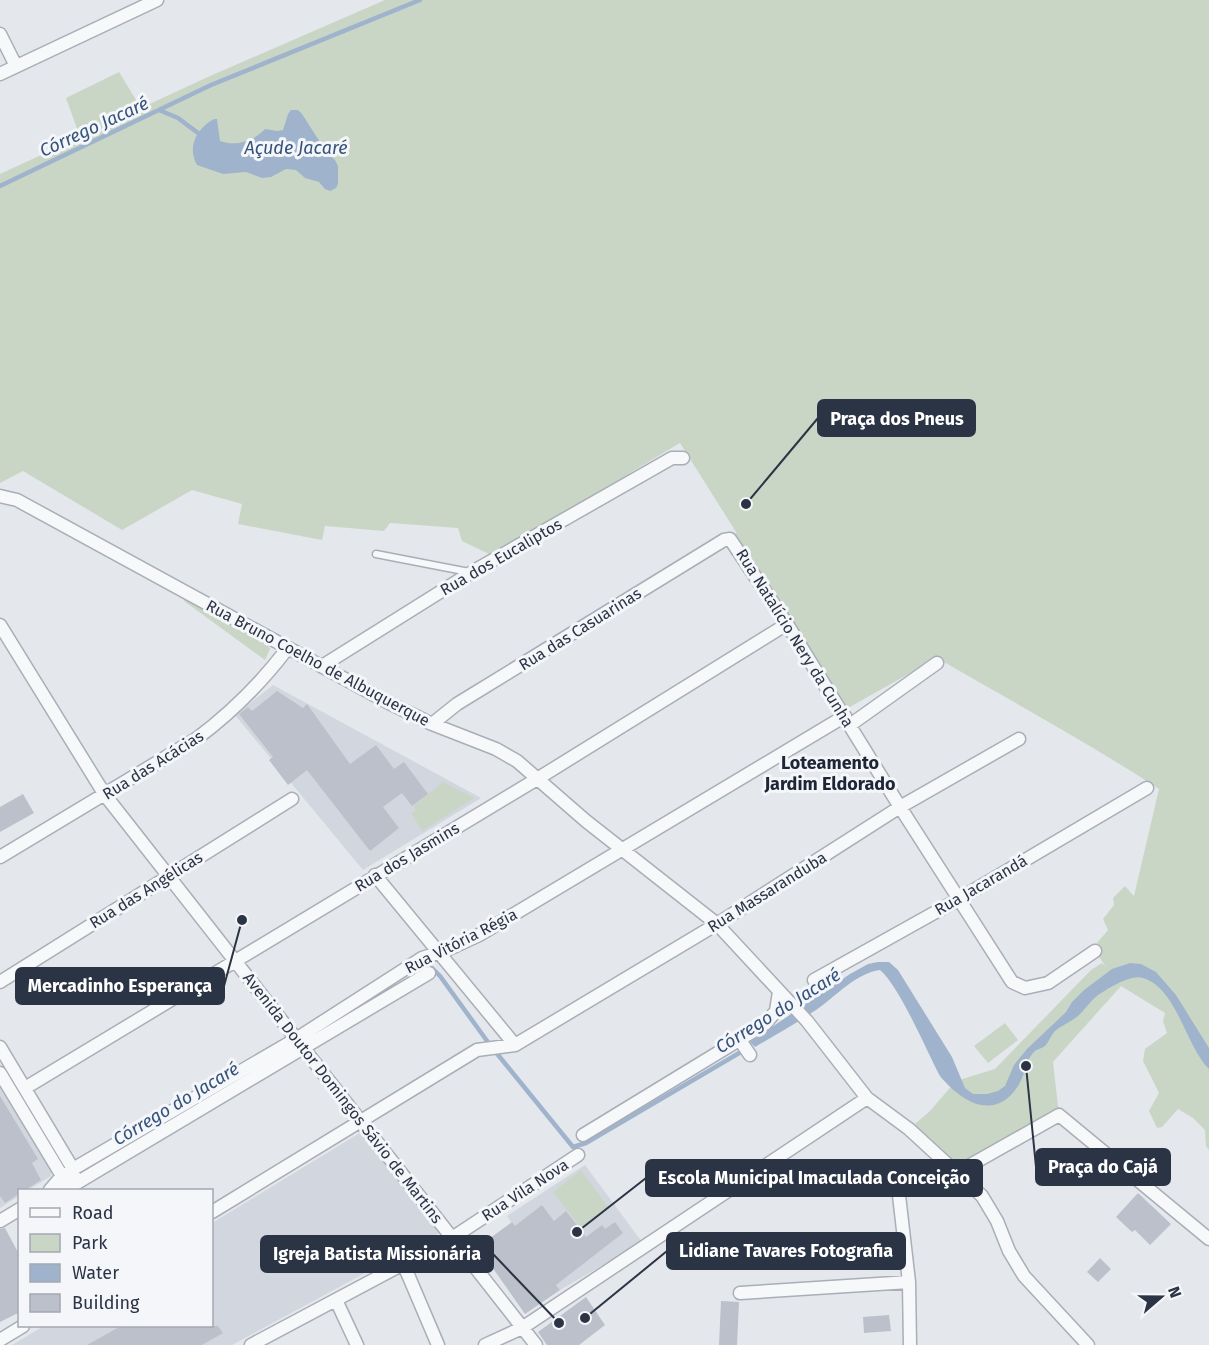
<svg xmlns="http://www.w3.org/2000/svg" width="1209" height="1345" font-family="'Fira Sans',sans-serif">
	<rect width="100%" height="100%" fill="#e4e7ec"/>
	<path fill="#d2d6de" d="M 273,685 L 481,798 L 363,870 L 235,715 Z
		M 0,1085 L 51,1169 L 51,1176 L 28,1190 L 20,1190 L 19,1196 L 0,1208 Z
		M 363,1131 L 441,1232 L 232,1345 L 12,1345 L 44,1326 L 212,1326 L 212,1223 Z
		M 585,1165 L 642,1242 L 560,1290 L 507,1216 Z"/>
	<path fill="#c9d6c5" d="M 385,0 L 1209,0 L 1209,1150 L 1206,1146 L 1205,1130 L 1193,1118 L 1178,1109 L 1162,1127 L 1157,1128 L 1149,1111 L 1159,1093 L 1143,1061 L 1145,1049 L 1167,1033 L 1163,1021 L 1165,1013 L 1121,986 L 1053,1062 L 1059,1115 L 958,1172 L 909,1129 L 929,1112 L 956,1081 L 995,1069 L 1091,970 L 1102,963 L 1106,967 L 1095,951 L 1096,944 L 1108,930 L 1103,919 L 1114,905 L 1113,898 L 1125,886 L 1134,896 L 1159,789 C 1087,742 1011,701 937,658 L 839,713 L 732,547 L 736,532 L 680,443 L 633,471 L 600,494 L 489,554 L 462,541 L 458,528 L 390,523 L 384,531 L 325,526 L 322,540 L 238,524 L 242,504 L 192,490 L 122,530 L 23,471 L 0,483 L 0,174 L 80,137 L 66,98 L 119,72 L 141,108 L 210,76 Z
		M 186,598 L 267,644 L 270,649 L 265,660 L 184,601 Z
		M 443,782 L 474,798 L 422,831 L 411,813 L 416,810 L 414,806 Z
		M 815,982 L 823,993 L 798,1012 L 786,999 Z
		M 1005,1023 L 1018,1040 L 988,1063 L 974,1046 Z
		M 581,1170 L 608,1207 L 581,1228 L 553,1192 Z"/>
	<path fill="#9fb4cc" d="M 291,110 L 298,110 L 302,114 L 320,142 L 322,149 L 335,160 L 338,166 L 338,184 L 336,188 L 330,191 L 325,189 L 319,182 L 305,178 L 296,170 L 286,169 L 271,177 L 262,178 L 246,172 L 223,174 L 197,165 C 187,147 196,129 214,119 L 217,119 L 220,141 C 236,147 254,141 265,129 L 277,131 L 283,130 L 288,114 Z
		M 878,962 L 889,962 L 898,970 L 952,1057 L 965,1088 L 973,1094 L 987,1094 L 998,1091 L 1005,1086 L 1014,1065 L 1027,1049 L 1066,1012 L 1072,1002 L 1084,990 L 1112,969 L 1130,963 L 1141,964 L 1156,972 L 1176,995 L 1209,1048 L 1209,1069 C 1186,1047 1177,988 1143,978 C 1131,974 1107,989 1097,996 C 1090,1001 1085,1010 1078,1016 C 1071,1022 1062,1025 1055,1031 C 1051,1035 1049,1042 1045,1046 C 1041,1049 1036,1049 1033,1053 C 1025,1062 1025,1076 1018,1086 C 995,1122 961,1102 940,1076 C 926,1050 900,987 880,970 C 856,973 835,997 816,1010 C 796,1023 776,1035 755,1047 L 750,1042 L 850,974 L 868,964 Z"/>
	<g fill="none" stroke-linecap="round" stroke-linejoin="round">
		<path stroke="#9fb4cc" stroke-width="4.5" d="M 159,110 L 178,118 L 198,133
			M 0,186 L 211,85 L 420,0
			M 429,969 L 432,968 L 440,976 L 490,1045 L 573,1147 L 586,1143 L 746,1049"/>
	</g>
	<path fill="#bbc0ca" d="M 277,691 L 303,708 L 307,704 L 350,764 L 376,745 L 394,769 L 404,762 L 428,794 L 412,806 L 402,793 L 383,807 L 399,828 L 370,851 L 307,770 L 288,785 L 269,760 L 273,757 L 239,714 L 248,707 L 252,711 Z
		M 23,794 L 34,813 L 0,832 L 0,807 Z
		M 0,1096 L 38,1159 L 32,1163 L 41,1180 L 24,1191 L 20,1191 L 20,1193 L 5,1203 L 0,1196 Z
		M 1138,1193 L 1171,1224 L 1150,1245 L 1135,1230 L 1132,1232 L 1116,1217 Z
		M 542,1205 L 554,1221 L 566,1211 L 586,1237 L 602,1225 L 605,1229 L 615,1222 L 623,1233 L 556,1285 L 560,1290 L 525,1314 L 478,1247 L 512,1222 L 515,1226 Z
		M 5,1228 L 20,1256 L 20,1312 L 0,1322 L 0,1229 Z
		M 1100,1258 L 1111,1269 L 1098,1282 L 1087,1272 Z
		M 586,1297 L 605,1325 L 579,1345 L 547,1345 L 538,1332 Z
		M 721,1301 L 739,1302 L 737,1345 L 719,1345 Z
		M 889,1315 L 891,1331 L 864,1333 L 863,1317 Z
		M 121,1326 L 218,1326 L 223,1333 L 202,1345 L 87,1345 Z"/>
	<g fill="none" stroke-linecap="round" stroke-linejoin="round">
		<defs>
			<path id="service" d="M 376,554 L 469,572"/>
			<path id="minor" d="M 0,34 L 16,66
				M 0,74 L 157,0
				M 0,496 L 17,500 L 387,702 L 432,724 L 496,749 L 517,761 L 586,821 L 717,924 L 807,1021 L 867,1098 L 909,1129 L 982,1196 L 997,1221 L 1009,1251 L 1024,1276 L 1088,1345
				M 0,625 L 105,795 L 536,1345
				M 322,666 L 472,572 L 672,458 L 683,458
				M 432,724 L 457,704 L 724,540 L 730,539 L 787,624 L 900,807 L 1012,982 L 1025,988 L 1048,983 L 1095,951
				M 850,725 L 937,663
				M 0,857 L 196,739 C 231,713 261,683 287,649
				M 375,875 L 515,1045
				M 814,980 L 959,899 L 1147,788
				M 0,982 L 292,799
				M 739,1039 L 750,1055
				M 0,1047 L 73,1169 L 74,1175
				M 0,1073 L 62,1176 L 69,1180
				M 25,1088 L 537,779 L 787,624
				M 583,1135 L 765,1024 L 776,1011 L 779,992
				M 958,1172 L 1059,1115 L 1209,1239
				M 897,1178 L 909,1282 L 910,1345
				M 50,1190 L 62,1176 L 73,1169 L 296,1039 L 422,958 L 449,949 L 479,935 L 845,716
				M 50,1190 L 75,1184 L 429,973
				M 212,1212 L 477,1050 L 515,1045 L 717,924 L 900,807 L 1019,739
				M 0,1221 L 20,1209
				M 403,1263 L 438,1345
				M 740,1293 L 909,1282
				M 336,1300 L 357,1345
				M 0,1340 L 23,1326
				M 251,1345 L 452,1238 L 578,1155
				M 485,1345 L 522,1328 L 867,1098"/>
		</defs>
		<use href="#service" stroke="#a9aeb7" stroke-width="9"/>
		<use href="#minor" stroke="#a9aeb7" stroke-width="15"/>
		<use href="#service" stroke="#f7f8fa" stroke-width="6"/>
		<use href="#minor" stroke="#f7f8fa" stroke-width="12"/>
	</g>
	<g text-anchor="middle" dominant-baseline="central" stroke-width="6" stroke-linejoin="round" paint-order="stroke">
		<g font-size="16" fill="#2b3445" stroke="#f4f6f9">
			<text transform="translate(501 557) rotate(-30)">Rua dos Eucaliptos</text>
			<text transform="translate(580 629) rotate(-32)">Rua das Casuarinas</text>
			<text transform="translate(795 638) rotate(58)">Rua Natalício Nery da Cunha</text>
			<text transform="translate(318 663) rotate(28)">Rua Bruno Coelho de Albuquerque</text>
			<text transform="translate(153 765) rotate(-32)">Rua das Acácias</text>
			<text transform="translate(407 857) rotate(-31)">Rua dos Jasmins</text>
			<text transform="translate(981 885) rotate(-30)">Rua Jacarandá</text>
			<text transform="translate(146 890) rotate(-32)">Rua das Angélicas</text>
			<text transform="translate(767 892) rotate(-32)">Rua Massaranduba</text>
			<text transform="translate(461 941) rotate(-27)">Rua Vitória Régia</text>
			<text transform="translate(343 1098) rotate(52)">Avenida Doutor Domingos Sávio de Martins</text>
			<text transform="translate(525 1190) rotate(-33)">Rua Vila Nova</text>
		</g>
		<g font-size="18" font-style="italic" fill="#34527a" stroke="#f4f6f9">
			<text transform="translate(94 127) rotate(-25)">Córrego Jacaré</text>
			<text x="296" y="148">Açude Jacaré</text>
			<text transform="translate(778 1011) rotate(-32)">Córrego do Jacaré</text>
			<text transform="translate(176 1104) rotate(-31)">Córrego do Jacaré</text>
		</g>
		<g font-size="18" font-weight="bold" fill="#1d2536" stroke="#f4f6f9">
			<text x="830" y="763">Loteamento<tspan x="830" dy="21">Jardim Eldorado</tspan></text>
		</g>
	</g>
	<path fill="none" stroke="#2b3445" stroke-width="2" d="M746 504L818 418M242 920L224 986M1026 1066L1036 1167M577 1232L646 1178M585 1318L667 1251M559 1323L493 1254"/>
	<g fill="#2b3445" stroke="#f4f6f9" stroke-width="2">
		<circle cx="746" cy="504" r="6"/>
		<circle cx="242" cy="920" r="6"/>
		<circle cx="1026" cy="1066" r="6"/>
		<circle cx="577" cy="1232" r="6"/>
		<circle cx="585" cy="1318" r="6"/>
		<circle cx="559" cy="1323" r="6"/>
	</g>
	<g fill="#2b3445" stroke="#2b3445" stroke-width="2">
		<rect x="818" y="400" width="157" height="36" rx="6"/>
		<rect x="16" y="968" width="208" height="36" rx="6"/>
		<rect x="1036" y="1149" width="134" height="36" rx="6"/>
		<rect x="646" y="1160" width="336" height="36" rx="6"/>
		<rect x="667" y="1233" width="238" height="36" rx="6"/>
		<rect x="261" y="1236" width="232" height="36" rx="6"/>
	</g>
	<g font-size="18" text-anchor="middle" font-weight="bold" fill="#fff">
		<text x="897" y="425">Praça dos Pneus</text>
		<text x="120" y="992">Mercadinho Esperança</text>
		<text x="1103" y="1173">Praça do Cajá</text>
		<text x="814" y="1184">Escola Municipal Imaculada Conceição</text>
		<text x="786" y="1257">Lidiane Tavares Fotografia</text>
		<text x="377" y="1260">Igreja Batista Missionária</text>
	</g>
	<rect x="18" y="1189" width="195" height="138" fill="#f4f6f9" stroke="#a4a8b1" stroke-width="1.5"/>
	<rect x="30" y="1208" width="30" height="9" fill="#f7f8fa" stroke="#a4a8b1" stroke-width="1.5"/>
	<text x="72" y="1219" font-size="18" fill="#2b3445">Road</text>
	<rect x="30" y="1234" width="30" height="18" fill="#c9d6c5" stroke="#a4a8b1" stroke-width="1.5"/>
	<text x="72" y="1249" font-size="18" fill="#2b3445">Park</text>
	<rect x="30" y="1264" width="30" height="18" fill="#9fb4cc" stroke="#a4a8b1" stroke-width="1.5"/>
	<text x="72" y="1279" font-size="18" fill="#2b3445">Water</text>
	<rect x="30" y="1294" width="30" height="18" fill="#bbc0ca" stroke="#a4a8b1" stroke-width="1.5"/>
	<text x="72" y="1309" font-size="18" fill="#2b3445">Building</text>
	<g transform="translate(1161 1297) rotate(70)" stroke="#f4f6f9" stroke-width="4.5" paint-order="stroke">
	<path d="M0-4.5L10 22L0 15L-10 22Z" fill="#2b3445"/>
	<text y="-9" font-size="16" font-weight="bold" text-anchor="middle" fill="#2b3445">N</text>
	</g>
</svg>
